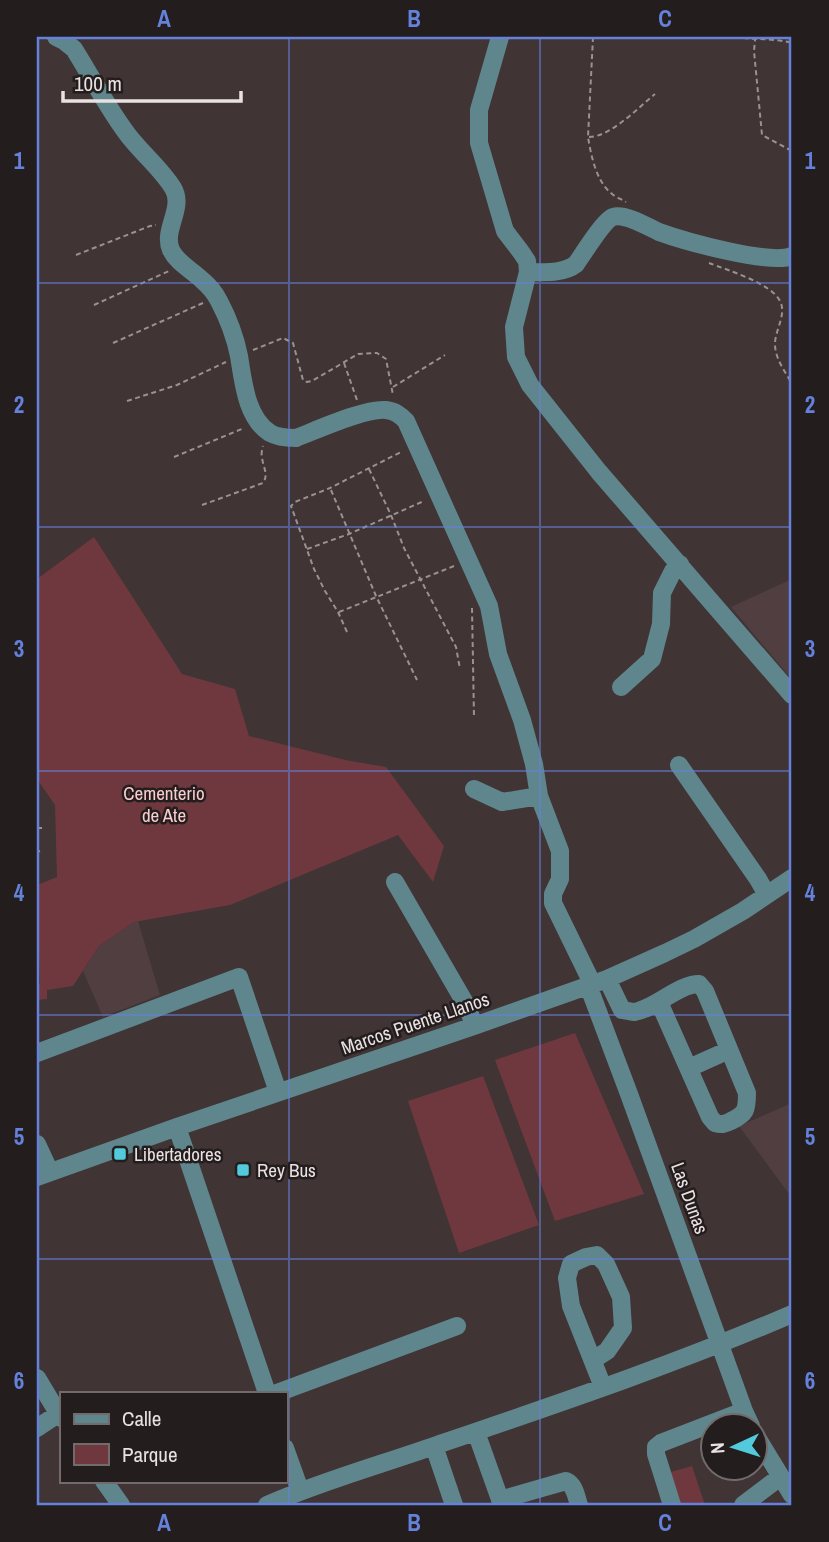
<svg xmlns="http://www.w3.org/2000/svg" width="829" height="1542" font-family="'Archivo Narrow',sans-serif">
	<rect width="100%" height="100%" fill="#403435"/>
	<path fill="#503e40" d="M 792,579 L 792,680 L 731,607 Z
		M 138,921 L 160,995 L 103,1017 L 83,971 L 99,946 L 134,922 Z
		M 792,1103 L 792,1198 L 739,1126 Z"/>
	<path fill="#6f383f" d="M 94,537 L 182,674 L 235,689 L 249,736 L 345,760 L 386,767 L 444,846 L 433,882 L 398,835 L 230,905 L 134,922 L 99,946 L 73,986 L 47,990 L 47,999 L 37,1000 L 37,985 L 40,984 L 37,885 L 57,877 L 55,805 L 37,779 L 37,713 L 39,710 L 37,709 L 37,579 Z
		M 575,1033 L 644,1194 L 555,1221 L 495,1060 Z
		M 483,1076 L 539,1225 L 459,1253 L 408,1101 Z
		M 692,1466 L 705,1505 L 678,1505 L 667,1473 Z"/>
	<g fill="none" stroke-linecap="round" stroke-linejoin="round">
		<path stroke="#9b9192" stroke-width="2" stroke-dasharray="5 3.5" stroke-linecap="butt" d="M 593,37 L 588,137 C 591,155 596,181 611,193 C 615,197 621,199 626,202
			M 735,37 C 754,40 774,38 792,43
			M 757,37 L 755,40 L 754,51 L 762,135 L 792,151
			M 589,137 C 610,137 638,108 655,94
			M 76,255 L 150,226 L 156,225
			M 709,263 C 727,270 771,283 780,301 C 787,314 775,330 775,344 C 775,359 785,371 792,384
			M 94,305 L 169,271
			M 113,343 L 203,303
			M 253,350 L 283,338 L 293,343 L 303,380 L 307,382 L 312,381 L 358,354 L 377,353 L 386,359 L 393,395
			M 344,363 L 357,400
			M 393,387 L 445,355
			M 127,401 L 177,385 L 226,362
			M 174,457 L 244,428
			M 369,469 L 391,515 L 404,548 L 456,647 L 460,669
			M 331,490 L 376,596 L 417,680
			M 202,505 L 263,483 C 269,474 263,468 262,457 C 261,455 262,449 263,446
			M 307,549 L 349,534 L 424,501
			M 472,608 L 474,717
			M 339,612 L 454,566
			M 347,632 L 338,612 L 325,591 L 314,569 L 291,506 L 295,502 L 330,488 L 403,451
			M 37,828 L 42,828
			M 37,852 L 40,851"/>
		<path stroke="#5f868c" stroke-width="18" d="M 56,37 L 64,41 L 74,49 C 91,76 106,105 125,131 C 139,151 160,167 173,188 C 185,208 162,230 171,250 C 177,263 192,270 202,280 C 208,285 215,293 219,301 C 228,318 235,336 239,356 C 243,380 246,418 270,433 C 277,437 287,438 296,438 C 317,430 365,408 386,410 C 395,411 400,415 406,421 L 489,606 L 498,654 L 522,720 L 534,764 L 539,796 L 560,851 L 560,879 L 553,894 L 553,903 L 592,983
			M 500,37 L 479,110 L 479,143 L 505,231 L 521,252 L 527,261 L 528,272 L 514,327 L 516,357 L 530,385 L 599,472 L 792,695
			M 528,272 C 544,272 563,274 576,264 C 583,254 604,220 613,217 C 625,213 648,227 659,232 C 684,241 769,265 792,256
			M 621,687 L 652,659 L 661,624 L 662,593 L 673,571 L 680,564
			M 679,765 L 758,879 L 767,895
			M 474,789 L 502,802 L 539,796
			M 395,882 L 468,1008 L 474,1026
			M 607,979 L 622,1010 C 624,1010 632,1012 634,1012 C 655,1009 678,984 699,984 L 705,991 L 747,1093 C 747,1110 746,1114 731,1121 C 725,1124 722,1125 715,1123 L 710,1117 L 659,1002
			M 588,985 L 629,1094 L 744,1411 L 751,1426
			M 37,1053 L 239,977 L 278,1092
			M 689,1068 L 729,1050
			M 177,1127 L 267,1393
			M 37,1144 L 50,1172
			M 37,1177 L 177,1127 L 474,1026 L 607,979 L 665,953 L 694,939 L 743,911 L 792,878
			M 593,1360 L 607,1351 L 623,1328 L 621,1297 L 606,1264 L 597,1255 L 586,1257 L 571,1264 L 567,1278 L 571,1306 L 603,1387
			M 37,1378 L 61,1418
			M 277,1393 L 457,1326
			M 37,1428 L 58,1414
			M 476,1432 L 502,1505
			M 756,1436 L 792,1495
			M 434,1446 L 454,1505
			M 285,1448 L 300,1490
			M 104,1481 L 121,1505
			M 500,1500 L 566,1481 C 575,1485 576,1496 579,1505
			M 267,1505 C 322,1481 380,1465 437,1445 C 557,1404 676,1364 792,1314
			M 672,1505 L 656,1454 L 656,1447 L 661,1443 L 744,1411
			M 743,1505 L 780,1477"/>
	</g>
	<path fill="none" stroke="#6481dc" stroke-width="2" stroke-opacity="0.55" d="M 289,37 L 289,1505M 540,37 L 540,1505M 37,283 L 792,283M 37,527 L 792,527M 37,771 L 792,771M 37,1015 L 792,1015M 37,1259 L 792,1259"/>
	<g fill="#53cadc" stroke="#231d1d" stroke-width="2.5">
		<rect x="113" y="1147" width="14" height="14" rx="3.5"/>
		<rect x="236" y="1163" width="14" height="14" rx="3.5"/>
	</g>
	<g text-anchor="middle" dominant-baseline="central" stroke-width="5" stroke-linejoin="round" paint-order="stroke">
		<g font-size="19" fill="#f9cccf" stroke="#231d1d">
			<text x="164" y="793">Cementerio<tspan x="164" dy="22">de Ate</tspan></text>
		</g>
		<g font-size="19" fill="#e9e1e2" stroke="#231d1d">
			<text transform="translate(415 1023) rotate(-19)">Marcos Puente Llanos</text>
			<text transform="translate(690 1198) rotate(70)">Las Dunas</text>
		</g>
		<g font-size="19" fill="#e9e1e2" stroke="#231d1d" text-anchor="start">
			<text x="134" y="1154">Libertadores</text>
			<text x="257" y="1170">Rey Bus</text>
		</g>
	</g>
	<rect width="829" height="1542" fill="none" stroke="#231d1d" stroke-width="77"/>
	<rect x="60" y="1392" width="228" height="91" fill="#231d1d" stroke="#726b6c" stroke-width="2"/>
	<rect x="74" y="1414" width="35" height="10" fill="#5f868c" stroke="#726b6c" stroke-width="2"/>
	<text x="122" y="1426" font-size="21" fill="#e9e1e2">Calle</text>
	<rect x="74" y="1444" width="35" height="21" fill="#6f383f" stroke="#726b6c" stroke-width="2"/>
	<text x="122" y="1462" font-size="21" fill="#e9e1e2">Parque</text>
	<g transform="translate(734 1447) rotate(266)"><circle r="33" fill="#231d1d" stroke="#726b6c" stroke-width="2"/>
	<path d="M0-5L12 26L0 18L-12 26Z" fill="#53cadc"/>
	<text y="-10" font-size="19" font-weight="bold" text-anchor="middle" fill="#e9e1e2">N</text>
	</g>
	<path d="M63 91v10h178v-10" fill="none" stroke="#e9e1e2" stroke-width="3.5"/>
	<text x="74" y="91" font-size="21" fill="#e9e1e2" stroke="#231d1d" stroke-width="5" paint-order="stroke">100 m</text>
	<rect x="38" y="38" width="752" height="1466" fill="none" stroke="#6481dc" stroke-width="2.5"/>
	<g font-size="23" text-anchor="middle" font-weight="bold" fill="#6481dc">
		<text x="164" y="27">A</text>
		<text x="414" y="27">B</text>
		<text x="665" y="27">C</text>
		<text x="19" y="169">1</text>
		<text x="810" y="169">1</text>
		<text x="19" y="413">2</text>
		<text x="810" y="413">2</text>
		<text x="19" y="657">3</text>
		<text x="810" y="657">3</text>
		<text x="19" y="901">4</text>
		<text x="810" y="901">4</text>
		<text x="19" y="1145">5</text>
		<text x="810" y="1145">5</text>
		<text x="19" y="1389">6</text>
		<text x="810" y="1389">6</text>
		<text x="164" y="1531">A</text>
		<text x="414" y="1531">B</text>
		<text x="665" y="1531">C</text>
	</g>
</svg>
